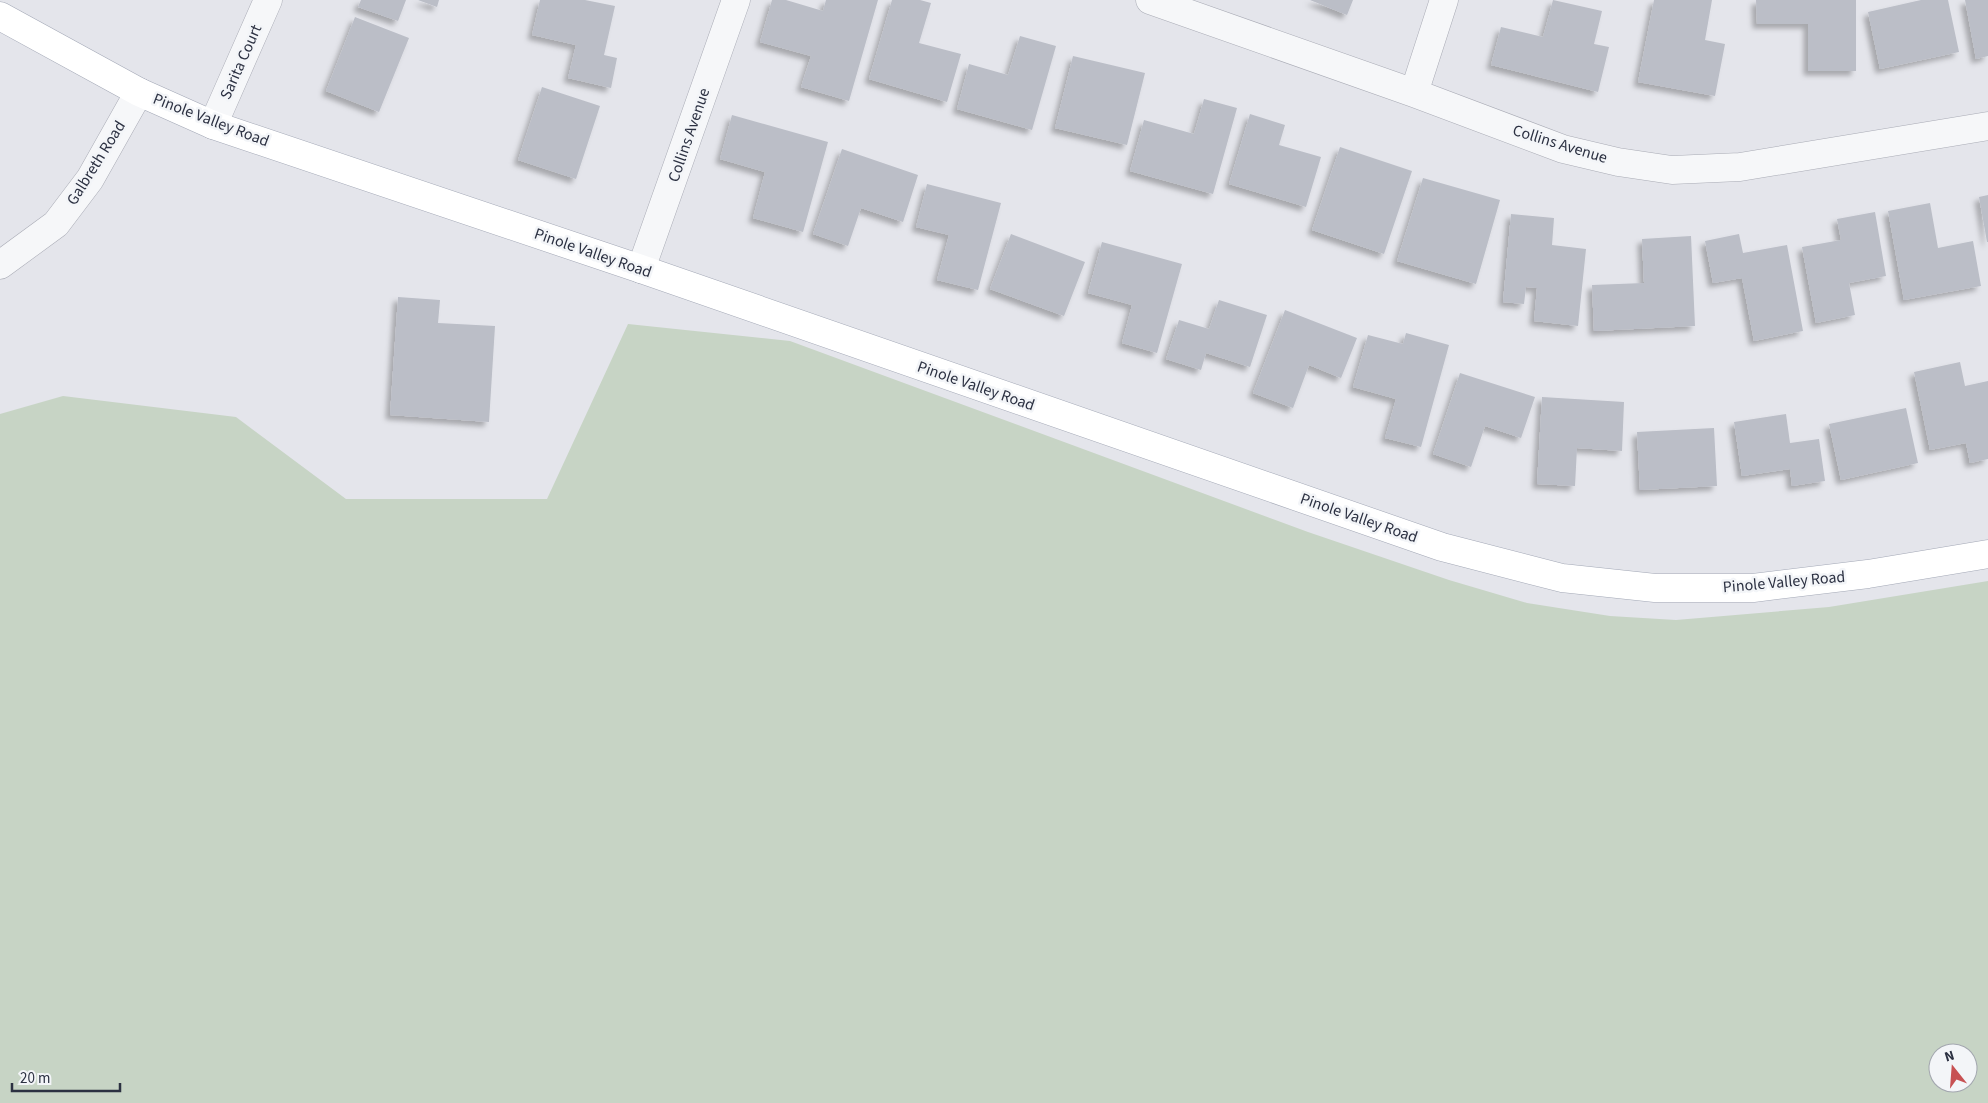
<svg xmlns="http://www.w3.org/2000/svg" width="1988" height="1103" font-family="'Source Sans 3',sans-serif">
	<defs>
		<filter id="shadow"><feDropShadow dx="-4.5" dy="4.5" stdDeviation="2.5" flood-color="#0004"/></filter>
	</defs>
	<rect width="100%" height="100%" fill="#e4e5eb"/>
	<path fill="#c7d4c5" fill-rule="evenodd" d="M 628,324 L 790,341 L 1308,532 L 1449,580 L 1527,603 L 1610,616 L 1676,620 L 1829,607 L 1988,581 L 1988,1103 L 0,1103 L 0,414 L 63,396 L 236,417 L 346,499 L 547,499 ZM 1938,1053 L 1968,1053 L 1968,1083 L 1938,1083 Z"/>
	<path fill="#bbbec7" filter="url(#shadow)" d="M 361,0 L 406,0 L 398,21 L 358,7 Z
		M 418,0 L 439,0 L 437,7 Z
		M 540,0 L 585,0 L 615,6 L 604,55 L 617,58 L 611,88 L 568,78 L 576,45 L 532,35 Z
		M 772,0 L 786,0 L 823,11 L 826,0 L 878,0 L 849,101 L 801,87 L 811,56 L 760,42 Z
		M 892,0 L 920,0 L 931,3 L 919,43 L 961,54 L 947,102 L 869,79 Z
		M 1310,0 L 1353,0 L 1347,15 Z
		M 1553,0 L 1602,11 L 1594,44 L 1609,47 L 1598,92 L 1491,65 L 1501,27 L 1543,37 Z
		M 1654,0 L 1712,0 L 1705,40 L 1725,44 L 1715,96 L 1638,82 Z
		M 1756,0 L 1856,0 L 1856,71 L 1808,71 L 1808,24 L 1757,24 Z
		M 1921,0 L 1948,0 L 1959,52 L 1880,69 L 1868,12 Z
		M 1965,0 L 1988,0 L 1988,56 L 1976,59 Z
		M 355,17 L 409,38 L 379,112 L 326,91 Z
		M 1020,36 L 1056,46 L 1032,130 L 957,109 L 969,64 L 1008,75 Z
		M 1073,56 L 1145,73 L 1127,145 L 1055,128 Z
		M 542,87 L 600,106 L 576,179 L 518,160 Z
		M 1204,99 L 1237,108 L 1213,194 L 1130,171 L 1144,120 L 1194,134 Z
		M 1250,114 L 1285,125 L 1279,145 L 1321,157 L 1306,207 L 1229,184 Z
		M 732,115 L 828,142 L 803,232 L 753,218 L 765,172 L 720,159 Z
		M 1340,147 L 1412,171 L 1384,254 L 1312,230 Z
		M 842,149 L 918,175 L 903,222 L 861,208 L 848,246 L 813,234 Z
		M 1423,178 L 1500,200 L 1476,284 L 1397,261 Z
		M 927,184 L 1001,203 L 978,290 L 937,280 L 949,235 L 916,227 Z
		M 1988,195 L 1988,242 L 1987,242 L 1979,197 Z
		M 1930,203 L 1938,248 L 1973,241 L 1981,286 L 1904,300 L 1888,211 Z
		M 1875,212 L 1886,276 L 1849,283 L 1855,315 L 1816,323 L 1802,247 L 1841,240 L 1837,219 Z
		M 1511,214 L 1554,218 L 1552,245 L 1586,249 L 1578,326 L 1534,321 L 1537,288 L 1526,287 L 1524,304 L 1503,302 Z
		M 1011,234 L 1085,262 L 1064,316 L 990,289 Z
		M 1739,234 L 1743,253 L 1787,245 L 1803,331 L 1754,341 L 1742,278 L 1713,283 L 1705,241 Z
		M 1691,236 L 1695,326 L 1594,331 L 1592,285 L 1644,283 L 1642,239 Z
		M 1102,242 L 1182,264 L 1157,353 L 1122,343 L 1132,305 L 1088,293 Z
		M 398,297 L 440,300 L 438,323 L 495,326 L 489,422 L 390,415 Z
		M 1219,300 L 1267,315 L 1250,367 L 1206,353 L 1201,370 L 1166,359 L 1179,320 L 1209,329 Z
		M 1285,310 L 1357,338 L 1341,378 L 1309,365 L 1293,408 L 1253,393 Z
		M 1406,333 L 1449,345 L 1421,447 L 1385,438 L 1396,399 L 1353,387 L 1368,335 L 1403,344 Z
		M 1960,362 L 1965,386 L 1988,381 L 1988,459 L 1970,463 L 1966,443 L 1930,450 L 1914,372 Z
		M 1460,373 L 1535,397 L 1521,438 L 1485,426 L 1471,467 L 1433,454 Z
		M 1542,397 L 1624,402 L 1622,451 L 1577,448 L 1575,486 L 1537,484 Z
		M 1906,408 L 1918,463 L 1841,480 L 1829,424 Z
		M 1786,414 L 1790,443 L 1819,439 L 1825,481 L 1792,486 L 1790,469 L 1742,476 L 1734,422 Z
		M 1714,428 L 1717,486 L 1640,490 L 1637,432 Z"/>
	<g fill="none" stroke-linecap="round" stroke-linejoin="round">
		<defs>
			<path id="minor" d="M 1150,0 L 1414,93 L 1563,149 L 1618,162 L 1672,170 L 1740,167 L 1988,126
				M 1414,93 L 1444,0
				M 213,125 L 268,0
				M 0,265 L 56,224 L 90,179 L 139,92
				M 641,269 L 736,0"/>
			<path id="major" d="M 0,16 L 139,92 L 213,125 L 641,269 L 1442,547 L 1562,578 L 1655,588 L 1753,588 L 1868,574 L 1988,554"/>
		</defs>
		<use href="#minor" stroke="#a9abb5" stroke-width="29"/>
		<use href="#major" stroke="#a3a8b6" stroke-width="29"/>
		<use href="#minor" stroke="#f6f7f9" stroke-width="28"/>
		<use href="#major" stroke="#fff" stroke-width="28"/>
	</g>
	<g text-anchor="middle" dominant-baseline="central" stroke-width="5" stroke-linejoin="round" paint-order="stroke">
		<g font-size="16" fill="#2c3142" stroke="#f3f5f8">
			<text transform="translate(241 62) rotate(-66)">Sarita Court</text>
			<text transform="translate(211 120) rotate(21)">Pinole Valley Road</text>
			<text transform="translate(689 135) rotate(-71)">Collins Avenue</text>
			<text transform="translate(1560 144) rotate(17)">Collins Avenue</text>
			<text transform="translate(96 163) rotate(-58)">Galbreth Road</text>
			<text transform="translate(593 253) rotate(19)">Pinole Valley Road</text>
			<text transform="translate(976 386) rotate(19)">Pinole Valley Road</text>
			<text transform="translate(1359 518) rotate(19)">Pinole Valley Road</text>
			<text transform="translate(1784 582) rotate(-5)">Pinole Valley Road</text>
		</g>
	</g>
	<g transform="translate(1953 1068) rotate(343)"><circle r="24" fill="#f3f5f8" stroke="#a3a7af"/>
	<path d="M0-4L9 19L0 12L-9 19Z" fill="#c75153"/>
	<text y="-8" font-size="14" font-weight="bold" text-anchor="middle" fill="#2c3142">N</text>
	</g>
	<path d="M12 1083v8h108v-8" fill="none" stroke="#2c3142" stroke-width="2.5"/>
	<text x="20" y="1083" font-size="15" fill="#2c3142" stroke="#f3f5f8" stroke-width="4" paint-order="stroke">20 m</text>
</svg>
